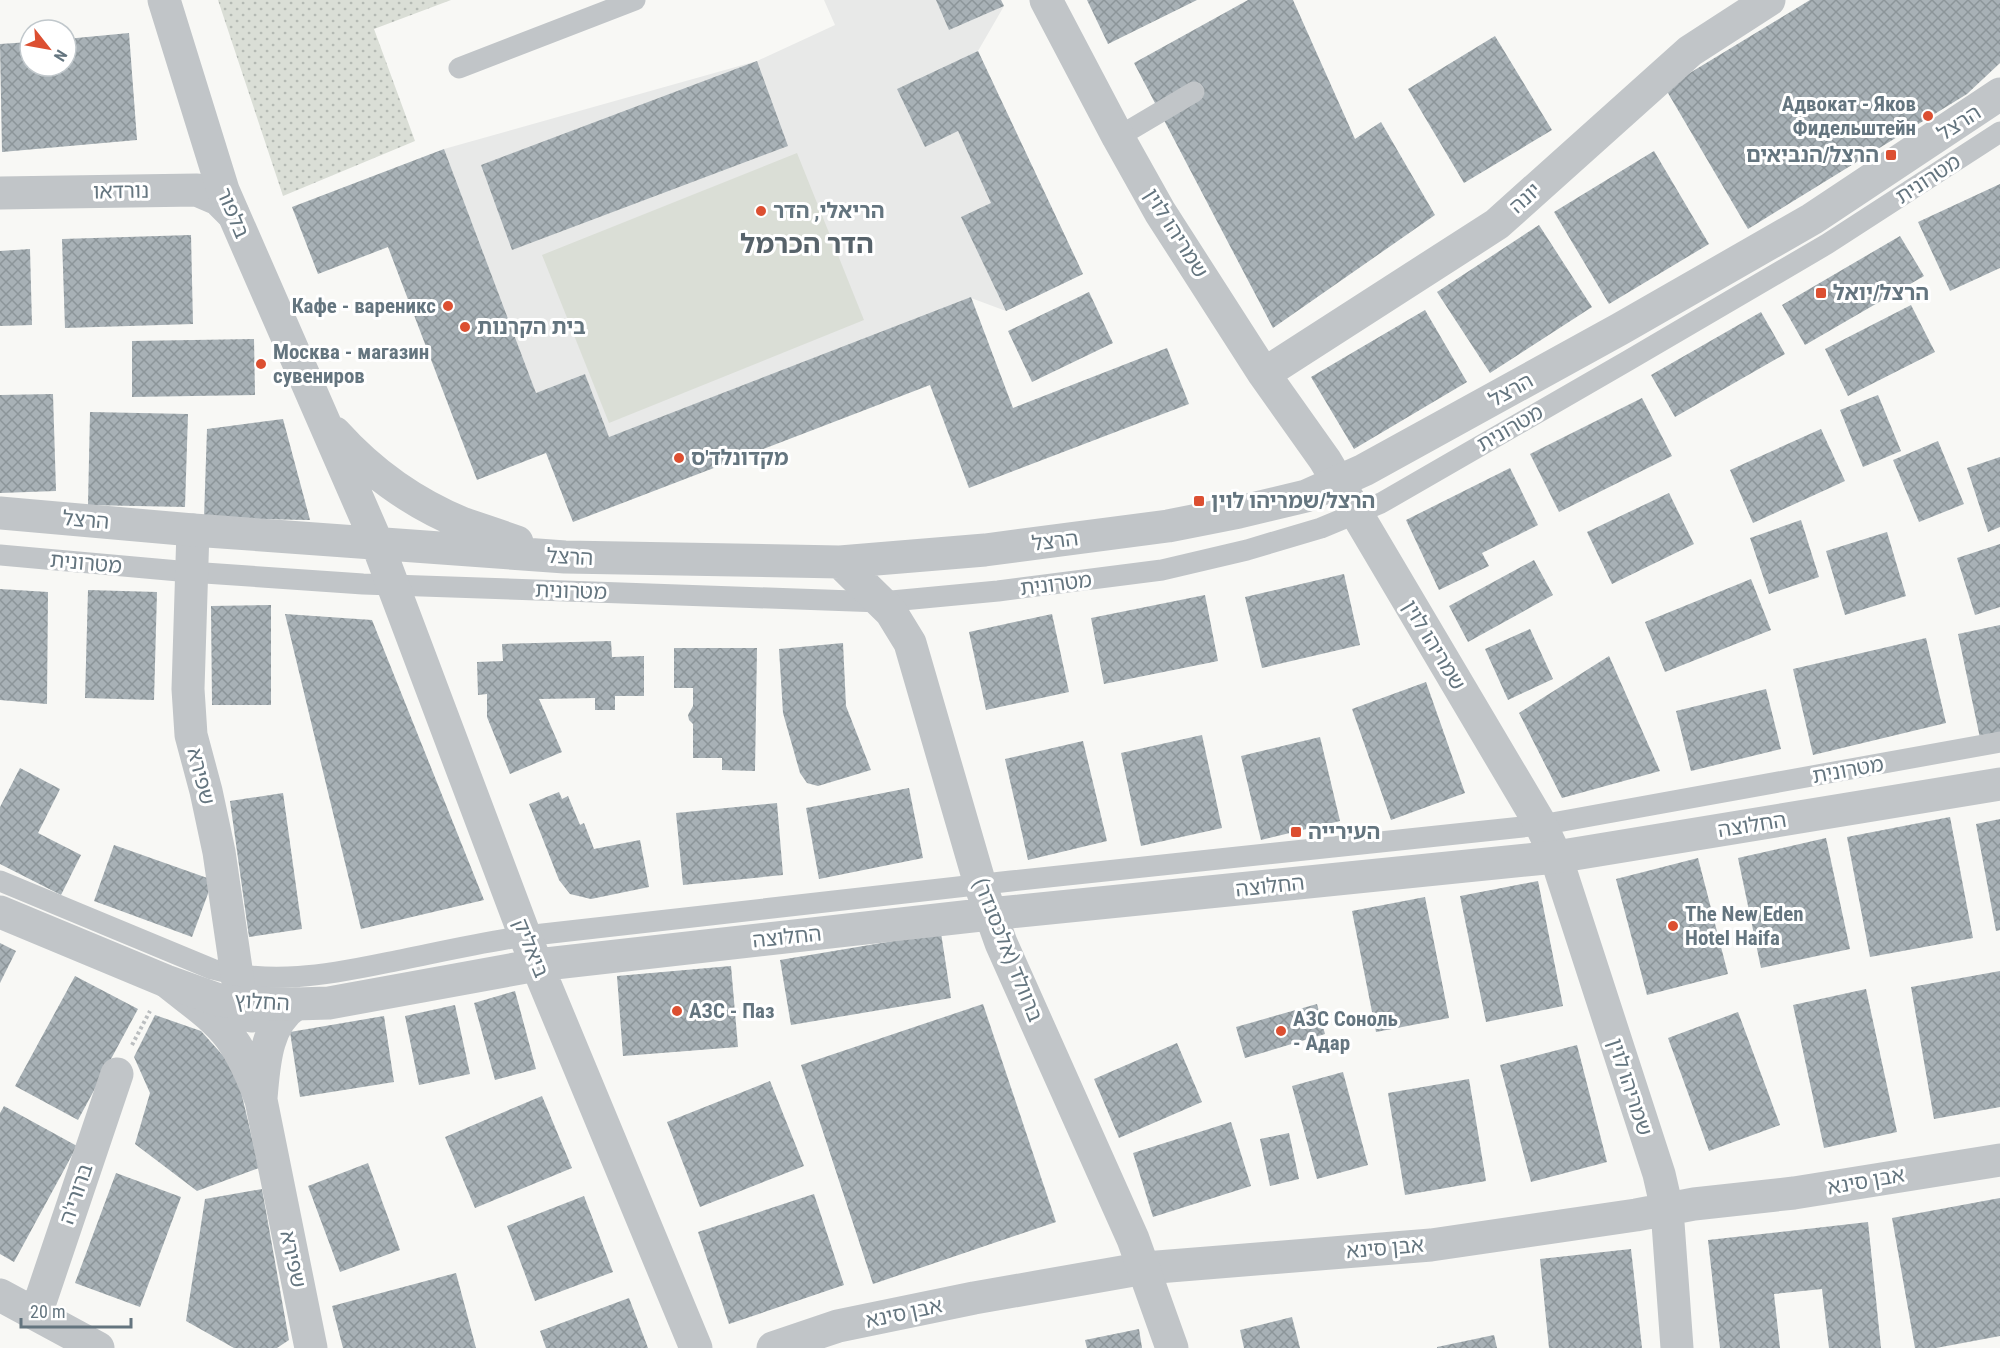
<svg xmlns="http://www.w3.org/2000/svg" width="2000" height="1348" font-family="'Roboto Condensed','Noto Sans Hebrew',sans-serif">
	<defs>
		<pattern id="green-dots" width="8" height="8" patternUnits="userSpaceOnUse" patternTransform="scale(1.5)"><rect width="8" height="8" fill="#daded6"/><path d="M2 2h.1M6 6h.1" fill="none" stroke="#b4b9b3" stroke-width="1.8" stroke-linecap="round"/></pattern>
		<pattern id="building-cross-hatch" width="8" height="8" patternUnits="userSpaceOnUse" patternTransform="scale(1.5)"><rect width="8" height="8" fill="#a8b1b6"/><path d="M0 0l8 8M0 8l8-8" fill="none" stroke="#8c9599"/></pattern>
	</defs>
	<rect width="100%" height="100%" fill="#f8f8f5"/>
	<path fill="#e8e9e8" d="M 824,0 L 1001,0 L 1004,6 L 978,51 L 1083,274 L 1006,311 L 971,298 L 609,437 L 585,374 L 536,393 L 444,149 L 757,61 L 835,25 Z"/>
	<path fill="url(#green-dots)" d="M 218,0 L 451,0 L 374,29 L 415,141 L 283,196 Z"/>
	<path fill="#daded6" d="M 797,153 L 864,320 L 609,423 L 542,255 Z"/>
	<path fill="url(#building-cross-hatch)" d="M 936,0 L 1001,0 L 1004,6 L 949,30 Z
		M 1087,0 L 1197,0 L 1108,44 Z
		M 1248,0 L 1293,0 L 1355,139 L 1381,122 L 1435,215 L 1273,328 L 1134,63 Z
		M 1810,0 L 2000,0 L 2000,63 L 1967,94 L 1748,229 L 1665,88 Z
		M 129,33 L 137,140 L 2,152 L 0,44 L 30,42 L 30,66 L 66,66 L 66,39 Z
		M 1495,36 L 1552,130 L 1464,183 L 1408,89 Z
		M 978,51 L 1083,274 L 1006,311 L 961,217 L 991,203 L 958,131 L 925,147 L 897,89 Z
		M 757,61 L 788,146 L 512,250 L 481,165 Z
		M 444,149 L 536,393 L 585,374 L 609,437 L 971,297 L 1013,408 L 1167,348 L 1189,404 L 969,488 L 930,385 L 573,522 L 546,453 L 477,480 L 388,247 L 318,274 L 292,207 Z
		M 1654,151 L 1709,244 L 1609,304 L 1554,212 Z
		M 2000,184 L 2000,268 L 1950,291 L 1918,222 Z
		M 1539,225 L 1592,307 L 1490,373 L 1437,292 Z
		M 191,235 L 193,324 L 65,328 L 62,239 Z
		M 1900,236 L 1924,276 L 1805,345 L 1782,305 Z
		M 30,249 L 32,325 L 0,326 L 0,251 Z
		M 1089,292 L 1113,343 L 1032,382 L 1008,331 Z
		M 1911,305 L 1935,352 L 1848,396 L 1825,349 Z
		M 1425,310 L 1467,382 L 1354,449 L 1311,377 Z
		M 1761,312 L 1785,354 L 1675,417 L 1651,375 Z
		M 254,339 L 255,395 L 132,397 L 132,341 Z
		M 53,394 L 56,491 L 0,493 L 0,395 Z
		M 1878,395 L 1901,451 L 1863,467 L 1840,410 Z
		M 1642,398 L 1672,456 L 1559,512 L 1530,454 Z
		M 90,412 L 188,414 L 185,507 L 88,505 Z
		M 283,419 L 310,520 L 204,518 L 207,429 Z
		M 1821,429 L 1845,481 L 1753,523 L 1730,470 Z
		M 1938,441 L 1964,504 L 1919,522 L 1893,460 Z
		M 2000,457 L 2000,527 L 1988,532 L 1967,468 Z
		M 1510,468 L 1538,525 L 1482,553 L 1489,566 L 1439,590 L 1406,520 Z
		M 1669,493 L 1694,544 L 1612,584 L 1587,532 Z
		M 1801,520 L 1819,577 L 1769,594 L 1750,538 Z
		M 1887,532 L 1906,596 L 1845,615 L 1826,551 Z
		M 2000,544 L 2000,607 L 1975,615 L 1957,558 Z
		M 1534,560 L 1553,595 L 1468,642 L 1449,606 Z
		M 1344,574 L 1360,645 L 1262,668 L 1245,597 Z
		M 1751,579 L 1771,630 L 1665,672 L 1645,622 Z
		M 0,589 L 48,592 L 47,704 L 0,700 Z
		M 88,590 L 157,592 L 154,700 L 85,698 Z
		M 1205,595 L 1218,661 L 1104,684 L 1091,618 Z
		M 271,605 L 271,705 L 212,705 L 211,606 Z
		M 285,614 L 372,620 L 484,900 L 361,929 Z
		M 1052,614 L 1069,692 L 986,710 L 969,632 Z
		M 2000,625 L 2000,734 L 1980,738 L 1958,634 Z
		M 1530,629 L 1553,679 L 1508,700 L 1485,649 Z
		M 1926,638 L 1946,723 L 1813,755 L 1793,669 Z
		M 611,641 L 612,657 L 644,656 L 644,696 L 615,696 L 615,710 L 595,710 L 595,698 L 539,699 L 562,752 L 510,774 L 487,717 L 487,694 L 478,695 L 477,662 L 503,661 L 502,644 Z
		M 843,643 L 846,706 L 871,770 L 818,786 L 807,783 L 800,773 L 783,713 L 779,649 Z
		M 674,648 L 757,648 L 755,771 L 722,770 L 722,758 L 693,758 L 693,724 L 689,720 L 688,715 L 693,706 L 693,688 L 674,688 Z
		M 1609,656 L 1660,771 L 1562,798 L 1519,713 Z
		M 1426,682 L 1465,793 L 1391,820 L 1352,709 Z
		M 1766,689 L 1781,749 L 1691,771 L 1676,711 Z
		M 1202,735 L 1222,828 L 1141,846 L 1121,753 Z
		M 1320,737 L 1340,821 L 1261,840 L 1241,756 Z
		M 1083,741 L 1107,841 L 1028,860 L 1005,759 Z
		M 20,768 L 60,789 L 38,833 L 81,855 L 61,895 L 0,864 L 0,807 Z
		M 909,788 L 923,858 L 819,879 L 806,808 Z
		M 559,792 L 562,799 L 568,796 L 580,825 L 584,823 L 594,849 L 640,840 L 649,887 L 591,899 L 570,894 L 559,880 L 529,804 Z
		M 283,793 L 302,929 L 249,937 L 230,801 Z
		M 777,803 L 783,875 L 683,885 L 676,813 Z
		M 1950,817 L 1973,938 L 1870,957 L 1847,837 Z
		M 2000,819 L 2000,930 L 1996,931 L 1976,824 Z
		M 1826,838 L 1850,949 L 1761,968 L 1738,858 Z
		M 114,845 L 213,880 L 192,937 L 94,901 Z
		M 1698,858 L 1728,974 L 1647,995 L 1616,879 Z
		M 1538,881 L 1563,1006 L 1486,1022 L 1460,896 Z
		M 1425,897 L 1449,1018 L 1376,1032 L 1352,911 Z
		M 941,933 L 951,998 L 791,1025 L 780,960 Z
		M 0,943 L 16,951 L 0,983 Z
		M 731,966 L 738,1047 L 623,1056 L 617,976 Z
		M 2000,971 L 2000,1107 L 1934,1119 L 1911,987 Z
		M 75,976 L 138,1009 L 78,1120 L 15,1086 Z
		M 1866,989 L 1897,1132 L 1824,1148 L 1793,1005 Z
		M 515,991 L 536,1069 L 495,1080 L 474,1003 Z
		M 983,1004 L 1056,1222 L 873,1284 L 801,1065 Z
		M 1317,1004 L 1325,1034 L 1245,1058 L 1236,1027 Z
		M 455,1005 L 470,1074 L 419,1085 L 405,1016 Z
		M 1738,1012 L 1780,1125 L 1709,1151 L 1668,1038 Z
		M 155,1015 L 201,1031 L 236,1070 L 259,1168 L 197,1191 L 135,1144 L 150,1093 L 134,1057 Z
		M 384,1016 L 394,1082 L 300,1097 L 290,1032 Z
		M 1177,1043 L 1202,1102 L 1119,1138 L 1094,1079 Z
		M 1577,1045 L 1607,1162 L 1531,1182 L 1500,1065 Z
		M 1343,1072 L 1368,1165 L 1317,1179 L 1292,1086 Z
		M 1469,1079 L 1486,1181 L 1405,1195 L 1388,1093 Z
		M 770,1081 L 804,1166 L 700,1207 L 667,1122 Z
		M 542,1096 L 572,1168 L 475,1208 L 445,1137 Z
		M 4,1106 L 77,1146 L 14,1262 L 0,1254 L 0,1113 Z
		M 1231,1122 L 1251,1186 L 1153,1217 L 1133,1153 Z
		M 1289,1133 L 1299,1179 L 1270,1186 L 1260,1139 Z
		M 368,1163 L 400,1250 L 340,1272 L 308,1186 Z
		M 116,1173 L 181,1197 L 140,1307 L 75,1283 Z
		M 262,1189 L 289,1340 L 277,1348 L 234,1348 L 186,1321 L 205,1199 Z
		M 814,1194 L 844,1285 L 729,1324 L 698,1232 Z
		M 584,1196 L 613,1272 L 535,1301 L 507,1226 Z
		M 2000,1198 L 2000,1336 L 1936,1348 L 1915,1348 L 1892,1218 Z
		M 1868,1222 L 1881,1348 L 1829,1348 L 1822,1289 L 1774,1294 L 1780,1348 L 1720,1348 L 1708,1240 Z
		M 1631,1249 L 1642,1348 L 1549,1348 L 1540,1259 Z
		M 456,1273 L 476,1348 L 343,1348 L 332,1306 Z
		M 629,1298 L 648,1348 L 546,1348 L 540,1331 Z
		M 1292,1317 L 1300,1348 L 1244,1348 L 1240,1330 Z
		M 1139,1329 L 1142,1348 L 1087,1348 L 1085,1340 Z
		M 1494,1335 L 1497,1348 L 1437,1348 L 1437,1347 Z"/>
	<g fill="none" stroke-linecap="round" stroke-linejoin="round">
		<path stroke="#bbbec0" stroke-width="4" stroke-dasharray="3 3" stroke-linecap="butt" d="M 132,1045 L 150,1011"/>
		<path stroke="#c1c5c8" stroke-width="21" d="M 459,68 L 635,0
			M 1118,137 L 1194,92
			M 0,555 L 190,572 L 363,584 L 881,602 L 998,591 L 1162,570 L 1247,550 L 1321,528 L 1381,503 L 1629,360 L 1827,244 L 2000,132
			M 0,881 L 212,969 C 270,985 327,975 385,963 C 431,954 478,943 525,936 L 1011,881 L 1541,825 L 2000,742"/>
		<path stroke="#c1c5c8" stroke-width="33" d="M 1046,0 L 1118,137 L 1160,212 L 1264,374 L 1325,460 L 1541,825 L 1556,857 L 1659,1174 L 1667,1209 L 1677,1348
			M 0,193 L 197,190 L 218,199 L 233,214
			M 1264,374 L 1497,224 L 1690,51 L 1769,0
			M 193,530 L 188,689 L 191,735 L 206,791 L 219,852 L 241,1003 L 251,1016
			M 170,984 C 191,1001 214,1016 230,1037 C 244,1056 253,1078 261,1100 L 311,1348
			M 261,1098 C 264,1066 265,1024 296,1004
			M 0,1295 L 98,1348
			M 36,1314 L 117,1074
			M 773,1348 L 838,1326 L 974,1298 L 1145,1268 L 1431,1245 L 1636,1215 L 1694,1204 L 1794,1193 L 2000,1160"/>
		<path stroke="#c1c5c8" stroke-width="33" d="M 164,0 L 223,190 L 377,543 L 525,936 L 696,1348
			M 335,433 C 371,473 415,504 464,524 C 482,530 500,536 517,542
			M 0,513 L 193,530 L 565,557 L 840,562 L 985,550 L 1168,526 L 1239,512 L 1306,496 L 1364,470 L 1620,329 L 1812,219 L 2000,94
			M 840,562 L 891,612 L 910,643 L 980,884 L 1001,943 L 1133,1239 L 1172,1348
			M 0,912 L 166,981 L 219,1000 L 241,1003 L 296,1004 L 329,1003 L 537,965 L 990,914 L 1556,857 L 2000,784"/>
	</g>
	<g fill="#dc4f31" stroke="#fff" stroke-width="2">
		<circle cx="1928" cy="116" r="6"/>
		<rect x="1885" y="149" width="12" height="12" rx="3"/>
		<circle cx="761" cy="211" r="6"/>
		<rect x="1815" y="287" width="12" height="12" rx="3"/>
		<circle cx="448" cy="306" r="6"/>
		<circle cx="465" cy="327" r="6"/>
		<circle cx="261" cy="364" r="6"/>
		<circle cx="679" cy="458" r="6"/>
		<rect x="1193" y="495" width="12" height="12" rx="3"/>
		<rect x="1290" y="826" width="12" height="12" rx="3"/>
		<circle cx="1673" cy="926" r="6"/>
		<circle cx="677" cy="1011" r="6"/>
		<circle cx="1281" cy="1031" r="6"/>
	</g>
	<g text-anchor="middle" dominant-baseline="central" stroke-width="6" stroke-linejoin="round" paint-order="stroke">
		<g font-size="21" font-weight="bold" fill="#64757f" stroke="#fff" text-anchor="start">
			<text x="1916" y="104" text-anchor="end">Адвокат - Яков<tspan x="1916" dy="24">Фидельштейн</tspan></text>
			<text x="1879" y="155" text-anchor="end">הרצל/הנביאים</text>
			<text x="773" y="211">הריאלי, הדר</text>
			<text x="1833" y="293">הרצל/יואל</text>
			<text x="436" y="306" text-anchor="end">Кафе - вареникс</text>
			<text x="477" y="327">בית הקרנות</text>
			<text x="273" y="352">Москва - магазин<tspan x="273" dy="24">сувениров</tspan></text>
			<text x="691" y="458">מקדונלד'ס</text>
			<text x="1211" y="501">הרצל/שמריהו לוין</text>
			<text x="1308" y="832">העירייה</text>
			<text x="1685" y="914">The New Eden<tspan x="1685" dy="24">Hotel Haifa</tspan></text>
			<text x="689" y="1011">АЗС - Паз</text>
			<text x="1293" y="1019">АЗС Соноль<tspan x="1293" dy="24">- Адар</tspan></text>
		</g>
		<g font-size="21" fill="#64757f" stroke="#fff">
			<text transform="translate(1959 123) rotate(-33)">הרצל</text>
			<text transform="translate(1928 179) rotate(-33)">מטרונית</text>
			<text transform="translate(121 191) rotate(-1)">נורדאו</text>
			<text transform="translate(1525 198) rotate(-42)">יונה</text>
			<text transform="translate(233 213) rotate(67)">בלפור</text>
			<text transform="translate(1176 233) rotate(58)">שמריהו לוין</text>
			<text transform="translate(1511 390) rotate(-29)">הרצל</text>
			<text transform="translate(1510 428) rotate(-30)">מטרונית</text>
			<text transform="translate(86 520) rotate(5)">הרצל</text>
			<text transform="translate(1055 541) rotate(-7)">הרצל</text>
			<text transform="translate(570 557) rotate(3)">הרצל</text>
			<text transform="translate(86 563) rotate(5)">מטרונית</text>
			<text transform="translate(1056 584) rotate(-7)">מטרונית</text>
			<text transform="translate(571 591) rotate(2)">מטרונית</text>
			<text transform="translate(1434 645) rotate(59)">שמריהו לוין</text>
			<text transform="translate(1848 770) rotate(-10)">מטרונית</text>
			<text transform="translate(201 776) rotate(76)">שפירא</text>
			<text transform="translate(1752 825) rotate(-9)">החלוצה</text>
			<text transform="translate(1270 886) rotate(-6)">החלוצה</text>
			<text transform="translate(787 937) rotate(-6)">החלוצה</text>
			<text transform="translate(531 948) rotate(68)">ביאליק</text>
			<text transform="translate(1008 950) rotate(68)">ברוולד (אלכסנדר)</text>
			<text transform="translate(262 1002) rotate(3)">החלוץ</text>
			<text transform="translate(1630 1087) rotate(72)">שמריהו לוין</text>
			<text transform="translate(1866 1181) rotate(-10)">אבן סינא</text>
			<text transform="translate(76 1194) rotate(-71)">ברורי'ה</text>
			<text transform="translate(1385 1248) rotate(-5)">אבן סינא</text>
			<text transform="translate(293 1259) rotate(78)">שפירא</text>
			<text transform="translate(904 1313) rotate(-12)">אבן סינא</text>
		</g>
		<g font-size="27" font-weight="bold" fill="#56626a" stroke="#fff">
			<text x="807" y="244">הדר הכרמל</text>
		</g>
	</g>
	<g transform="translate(48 48) rotate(121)"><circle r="28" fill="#ffffff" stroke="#c1c8cc" stroke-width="1.5"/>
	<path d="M0-4.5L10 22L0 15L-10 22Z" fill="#dc4f31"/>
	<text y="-9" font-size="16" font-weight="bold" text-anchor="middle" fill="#64757f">N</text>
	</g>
	<path d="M21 1318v9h110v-9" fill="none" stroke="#64757f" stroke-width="3"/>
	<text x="30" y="1318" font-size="18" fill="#64757f" stroke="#ffffff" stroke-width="4.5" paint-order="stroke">20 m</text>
</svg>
